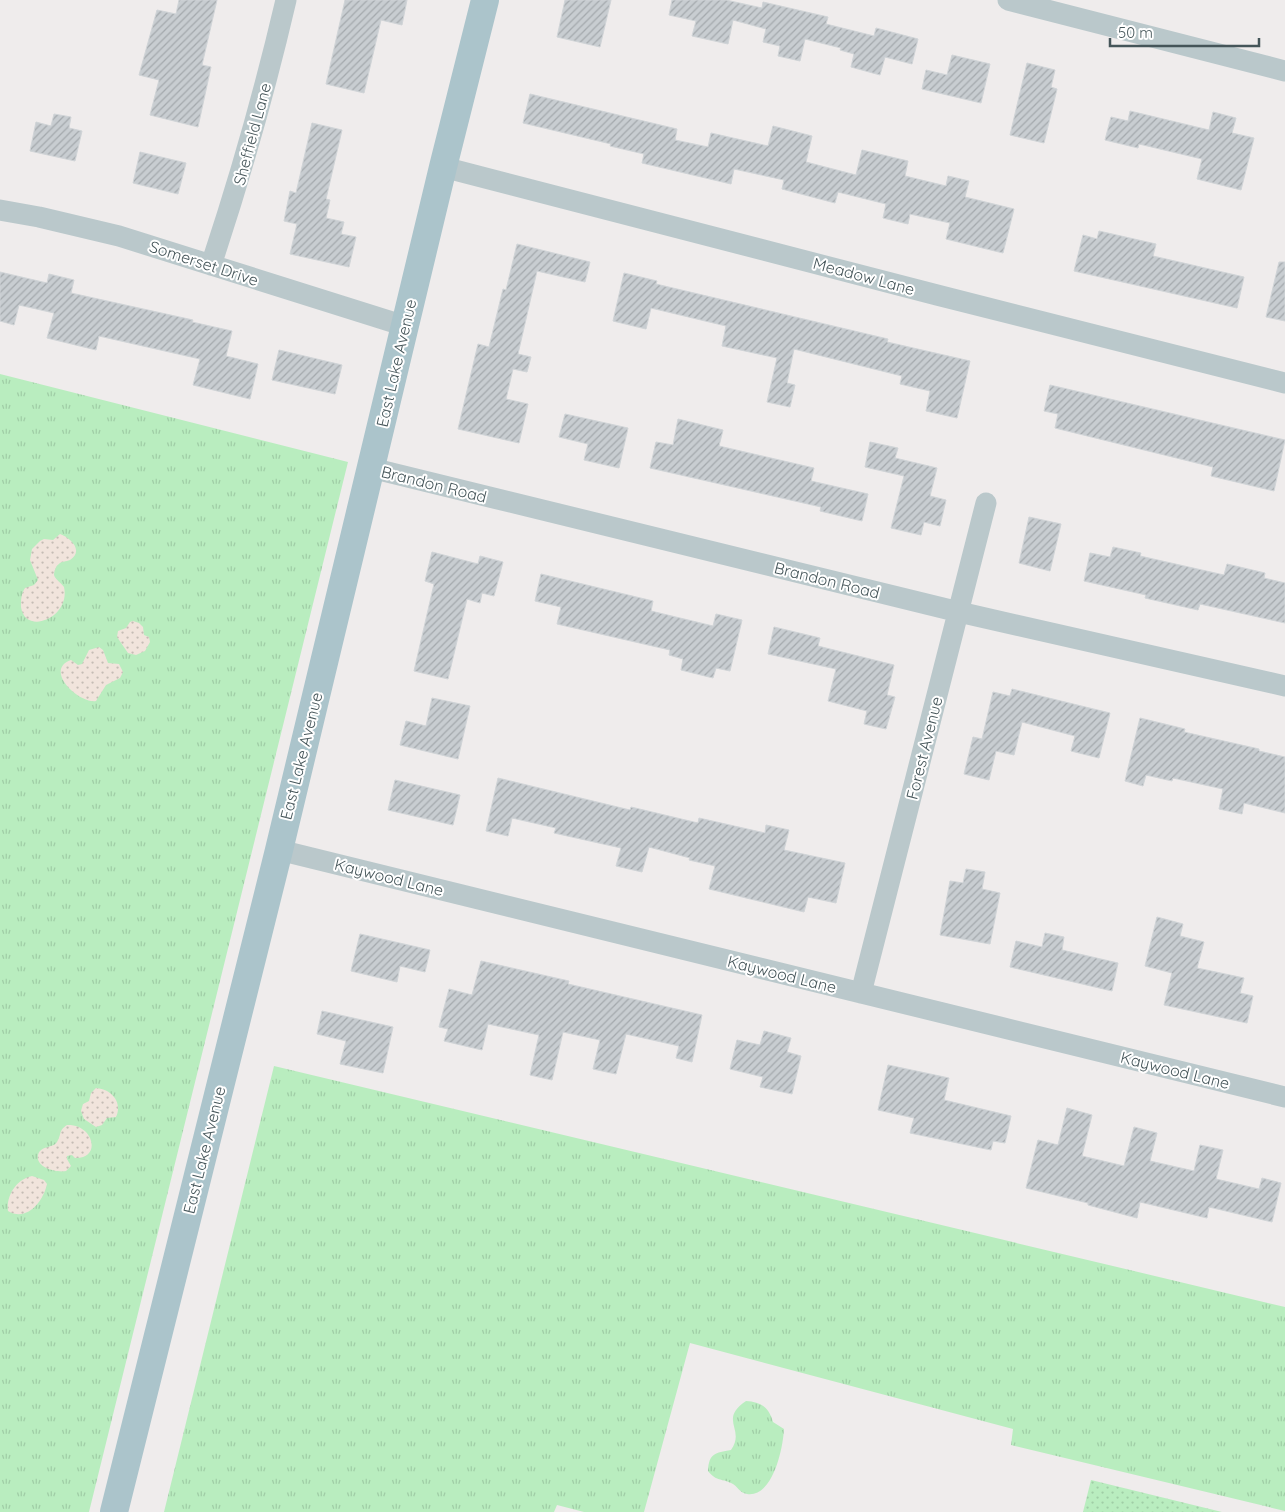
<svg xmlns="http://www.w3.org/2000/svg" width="1285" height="1512" font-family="Quicksand,sans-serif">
	<defs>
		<pattern id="grass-tufts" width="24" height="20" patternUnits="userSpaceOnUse" patternTransform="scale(1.25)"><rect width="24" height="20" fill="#b9edbf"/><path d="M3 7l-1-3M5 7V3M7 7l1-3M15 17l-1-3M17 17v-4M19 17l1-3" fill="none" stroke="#a0cda6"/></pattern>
		<pattern id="sand-dots" width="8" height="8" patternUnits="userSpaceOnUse" patternTransform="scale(1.25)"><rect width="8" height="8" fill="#f1e4dc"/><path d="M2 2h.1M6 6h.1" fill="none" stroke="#c5bcb5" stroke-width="1.8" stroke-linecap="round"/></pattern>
		<pattern id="garden-dots" width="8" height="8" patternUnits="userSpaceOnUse" patternTransform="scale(1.25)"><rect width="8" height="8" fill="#b9edbf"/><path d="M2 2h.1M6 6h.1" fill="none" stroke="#a0cda6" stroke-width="1.8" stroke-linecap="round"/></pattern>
		<pattern id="building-hatch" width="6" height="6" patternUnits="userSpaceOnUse" patternTransform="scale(1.25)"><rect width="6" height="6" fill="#c8cdd1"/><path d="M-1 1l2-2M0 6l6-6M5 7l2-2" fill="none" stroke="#a4a9ad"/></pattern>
	</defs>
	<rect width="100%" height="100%" fill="#efecec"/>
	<path fill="url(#grass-tufts)" d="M 0,374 L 348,462 L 89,1512 L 0,1512 Z
		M 274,1066 L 1285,1307 L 1285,1511 L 1011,1445 L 1013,1429 L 690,1343 L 644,1512 L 584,1512 L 557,1505 L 554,1512 L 164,1512 Z
		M 746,1401 C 761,1402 769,1407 773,1422 L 784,1429 C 783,1448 773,1498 747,1494 C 739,1493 738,1486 731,1483 C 721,1478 717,1482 708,1471 C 709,1453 715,1453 731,1450 C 746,1429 718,1420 746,1401 Z"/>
	<path fill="url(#sand-dots)" d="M 60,534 C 71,538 84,551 70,560 C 66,562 61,561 59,564 C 56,565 54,572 54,575 C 55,579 61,583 64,587 C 71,618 25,636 21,607 C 21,600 21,594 25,588 L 34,585 L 38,580 L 30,560 L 32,549 L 40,541 L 44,539 L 53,540 Z
		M 133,621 L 139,623 L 143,627 L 144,635 L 149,637 L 150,642 L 145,651 L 136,655 L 128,653 L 117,637 L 118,631 L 126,628 L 130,622 Z
		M 99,647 L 103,650 L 108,663 L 119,664 L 123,672 L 120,678 L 106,685 L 96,701 C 79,704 43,670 71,660 L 78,665 L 82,664 L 89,650 Z
		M 96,1088 C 111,1089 123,1102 116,1117 L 107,1118 L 102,1125 L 96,1127 L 84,1119 L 81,1111 L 83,1104 L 89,1101 L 91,1093 Z
		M 67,1125 C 94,1124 102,1159 75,1158 L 72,1155 L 67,1156 L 67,1159 L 71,1166 L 66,1171 C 58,1173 35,1168 38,1155 C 41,1145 52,1149 57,1142 C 62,1134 58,1131 67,1125 Z
		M 32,1176 L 44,1180 L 47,1184 C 43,1202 27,1222 8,1211 C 6,1195 17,1179 32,1176 Z"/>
	<path fill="url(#garden-dots)" d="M 1091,1480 L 1222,1512 L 1083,1512 Z"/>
	<path fill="url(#building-hatch)" stroke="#d0d4d7" d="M 179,0 L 217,0 L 202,65 L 211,67 L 198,127 L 150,115 L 159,80 L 139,75 L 157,10 L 176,14 Z
		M 345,0 L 407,0 L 402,25 L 381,20 L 364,93 L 326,84 Z
		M 565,0 L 611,0 L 600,47 L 557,37 Z
		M 672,0 L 726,0 L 762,8 L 763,2 L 828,17 L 826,24 L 874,36 L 876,28 L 918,39 L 912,64 L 885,57 L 880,75 L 851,67 L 854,54 L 840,50 L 841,48 L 805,39 L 800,61 L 778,56 L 780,46 L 763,42 L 766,29 L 733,20 L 728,44 L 692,36 L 696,21 L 669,15 Z
		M 952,55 L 990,64 L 981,103 L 922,89 L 926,70 L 947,75 Z
		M 1027,63 L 1055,70 L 1051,87 L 1057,89 L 1044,143 L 1010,135 Z
		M 530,94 L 677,129 L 675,140 L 708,147 L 711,133 L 768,146 L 773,126 L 812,136 L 806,162 L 856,175 L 862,150 L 908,161 L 905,176 L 946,186 L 948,176 L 969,181 L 965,197 L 1014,209 L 1003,253 L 946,239 L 950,223 L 910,214 L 908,224 L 883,218 L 886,204 L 838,192 L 835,203 L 782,189 L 784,180 L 734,169 L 731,184 L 642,163 L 644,154 L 610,146 L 611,144 L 523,123 Z
		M 1130,111 L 1209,130 L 1213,112 L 1236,118 L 1232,133 L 1254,138 L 1241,190 L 1197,179 L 1202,159 L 1139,144 L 1138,148 L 1105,140 L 1111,117 L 1128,121 Z
		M 54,114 L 71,117 L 69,128 L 82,131 L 75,161 L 30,151 L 36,122 L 51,126 Z
		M 312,123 L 342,130 L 326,199 L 330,200 L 326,218 L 344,222 L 341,234 L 356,237 L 349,267 L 290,254 L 297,224 L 284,221 L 290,191 L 296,193 Z
		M 140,152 L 186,163 L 178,194 L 133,183 Z
		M 1099,231 L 1156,244 L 1153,256 L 1244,277 L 1237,308 L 1074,271 L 1083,235 L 1097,239 Z
		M 517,244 L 590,262 L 585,282 L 537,271 L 518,354 L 531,357 L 527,372 L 513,369 L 506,399 L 528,404 L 519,443 L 458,429 L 478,344 L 489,347 L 503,289 L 506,290 Z
		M 1279,262 L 1285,262 L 1285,321 L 1266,317 Z
		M 0,272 L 47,283 L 49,274 L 74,280 L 71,293 L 193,320 L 192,322 L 232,331 L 226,356 L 258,364 L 250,399 L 193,385 L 200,359 L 99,336 L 96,350 L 47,338 L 54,313 L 19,305 L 14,325 L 0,321 Z
		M 624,273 L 657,281 L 656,284 L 888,339 L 887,342 L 970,361 L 957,418 L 926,411 L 930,391 L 900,384 L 902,376 L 794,349 L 787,383 L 795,385 L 790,407 L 767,402 L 777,358 L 722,346 L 726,326 L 651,308 L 646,329 L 613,321 Z
		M 279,350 L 342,365 L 335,394 L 272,380 Z
		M 1050,385 L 1285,440 L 1274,491 L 1211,476 L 1213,467 L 1055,428 L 1058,414 L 1044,411 Z
		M 565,414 L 628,428 L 619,468 L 584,460 L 588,444 L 559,437 Z
		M 678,419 L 723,430 L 719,446 L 814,468 L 811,481 L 868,494 L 862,521 L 820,511 L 821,507 L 650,468 L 656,442 L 673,445 Z
		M 870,442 L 898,448 L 895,458 L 937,468 L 930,496 L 946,500 L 940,526 L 924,522 L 921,535 L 891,528 L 904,476 L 865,467 Z
		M 1029,517 L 1061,524 L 1050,571 L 1019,563 Z
		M 1113,547 L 1141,553 L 1140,556 L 1224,575 L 1227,564 L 1265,573 L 1264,578 L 1285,583 L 1285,623 L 1200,604 L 1198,610 L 1145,598 L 1146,595 L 1084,581 L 1090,553 L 1110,557 Z
		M 432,552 L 478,564 L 480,556 L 503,562 L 494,596 L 482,593 L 480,603 L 467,599 L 448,679 L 414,671 L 434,584 L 425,581 Z
		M 541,574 L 653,601 L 651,611 L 713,626 L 716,614 L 742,620 L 730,671 L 716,668 L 713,678 L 681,670 L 683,659 L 669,655 L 670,650 L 557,624 L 561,607 L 535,601 Z
		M 774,627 L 820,638 L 818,646 L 894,665 L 887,695 L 895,697 L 886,729 L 864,724 L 867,711 L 828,701 L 836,669 L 768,654 Z
		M 1012,689 L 1110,713 L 1099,758 L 1071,751 L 1075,736 L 1022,722 L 1014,755 L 996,751 L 989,780 L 964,774 L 973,737 L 982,739 L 993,692 L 1010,696 Z
		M 432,698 L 470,706 L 458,759 L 400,745 L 406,721 L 426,726 Z
		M 1140,718 L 1185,729 L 1184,732 L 1259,749 L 1259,751 L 1285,757 L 1285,813 L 1244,803 L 1242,814 L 1219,809 L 1223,789 L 1173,778 L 1172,781 L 1146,775 L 1143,786 L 1125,781 Z
		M 498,778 L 630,810 L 631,807 L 698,823 L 699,818 L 765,833 L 766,825 L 789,830 L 784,850 L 845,863 L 836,903 L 808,897 L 804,912 L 709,889 L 715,866 L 689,860 L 690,858 L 649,847 L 642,872 L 616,866 L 621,848 L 554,833 L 556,828 L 512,818 L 508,836 L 486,831 Z
		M 395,780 L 460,795 L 453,825 L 388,810 Z
		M 966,869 L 985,872 L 982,889 L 1000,893 L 990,944 L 940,935 L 950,881 L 963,883 Z
		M 1157,917 L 1183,924 L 1180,936 L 1204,942 L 1197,968 L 1244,978 L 1240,993 L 1253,996 L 1247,1023 L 1164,1005 L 1172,973 L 1145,966 Z
		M 1045,933 L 1064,937 L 1062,950 L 1118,963 L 1112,991 L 1010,967 L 1016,941 L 1042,947 Z
		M 360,934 L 430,950 L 425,972 L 400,966 L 397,982 L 351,971 Z
		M 481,961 L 569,981 L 568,984 L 702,1015 L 692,1062 L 676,1058 L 679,1046 L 626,1034 L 616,1074 L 593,1069 L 600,1040 L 563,1032 L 552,1080 L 530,1075 L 539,1035 L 488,1024 L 482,1050 L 444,1041 L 448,1029 L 439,1027 L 449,989 L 472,995 Z
		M 322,1011 L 393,1027 L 383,1073 L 340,1064 L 346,1041 L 317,1034 Z
		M 764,1031 L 791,1038 L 787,1052 L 801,1056 L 792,1094 L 760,1087 L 763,1077 L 730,1069 L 737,1040 L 760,1045 Z
		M 888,1065 L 949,1078 L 944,1100 L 1011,1116 L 1005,1143 L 993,1141 L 991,1150 L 910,1133 L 914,1118 L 878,1110 Z
		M 1067,1108 L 1092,1115 L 1082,1156 L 1124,1166 L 1134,1127 L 1157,1133 L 1150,1161 L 1194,1171 L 1200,1145 L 1223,1150 L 1216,1179 L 1259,1189 L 1262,1178 L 1281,1183 L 1272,1222 L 1209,1207 L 1207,1218 L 1140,1202 L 1137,1218 L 1088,1205 L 1088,1203 L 1026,1188 L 1038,1140 L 1058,1145 Z"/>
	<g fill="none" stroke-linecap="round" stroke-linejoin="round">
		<path stroke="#bac8cb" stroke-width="21" d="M 1008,0 L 1285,71
			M 443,167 L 937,295 L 1285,383
			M 0,210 L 39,217 L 119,236 L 405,326
			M 211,265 C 240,178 265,90 286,0
			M 371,468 L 959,612 L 1285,686
			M 279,850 L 1285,1097
			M 861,993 L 986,503"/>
		<path stroke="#abc4cb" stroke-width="28" d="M 114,1512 L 279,850 L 443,167 L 485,0"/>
	</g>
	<g text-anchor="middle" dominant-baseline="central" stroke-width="4" stroke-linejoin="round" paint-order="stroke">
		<g font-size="16" fill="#455559" stroke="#fff">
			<text transform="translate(252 134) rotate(-75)">Sheffield Lane</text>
			<text transform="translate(204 263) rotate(18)">Somerset Drive</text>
			<text transform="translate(864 276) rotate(15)">Meadow Lane</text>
			<text transform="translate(396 363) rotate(-77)">East Lake Avenue</text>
			<text transform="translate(434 484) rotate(14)">Brandon Road</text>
			<text transform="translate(827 580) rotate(14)">Brandon Road</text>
			<text transform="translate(924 748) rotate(-76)">Forest Avenue</text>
			<text transform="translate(301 756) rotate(-76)">East Lake Avenue</text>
			<text transform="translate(389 877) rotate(14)">Kaywood Lane</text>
			<text transform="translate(782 974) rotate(14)">Kaywood Lane</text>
			<text transform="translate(1175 1070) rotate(14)">Kaywood Lane</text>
			<text transform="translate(204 1150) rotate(-76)">East Lake Avenue</text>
		</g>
	</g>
	<path d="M1110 38v8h149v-8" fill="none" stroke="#455559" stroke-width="2.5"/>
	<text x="1118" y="38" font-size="15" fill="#455559" stroke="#ffffff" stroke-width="4" paint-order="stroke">50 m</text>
</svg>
